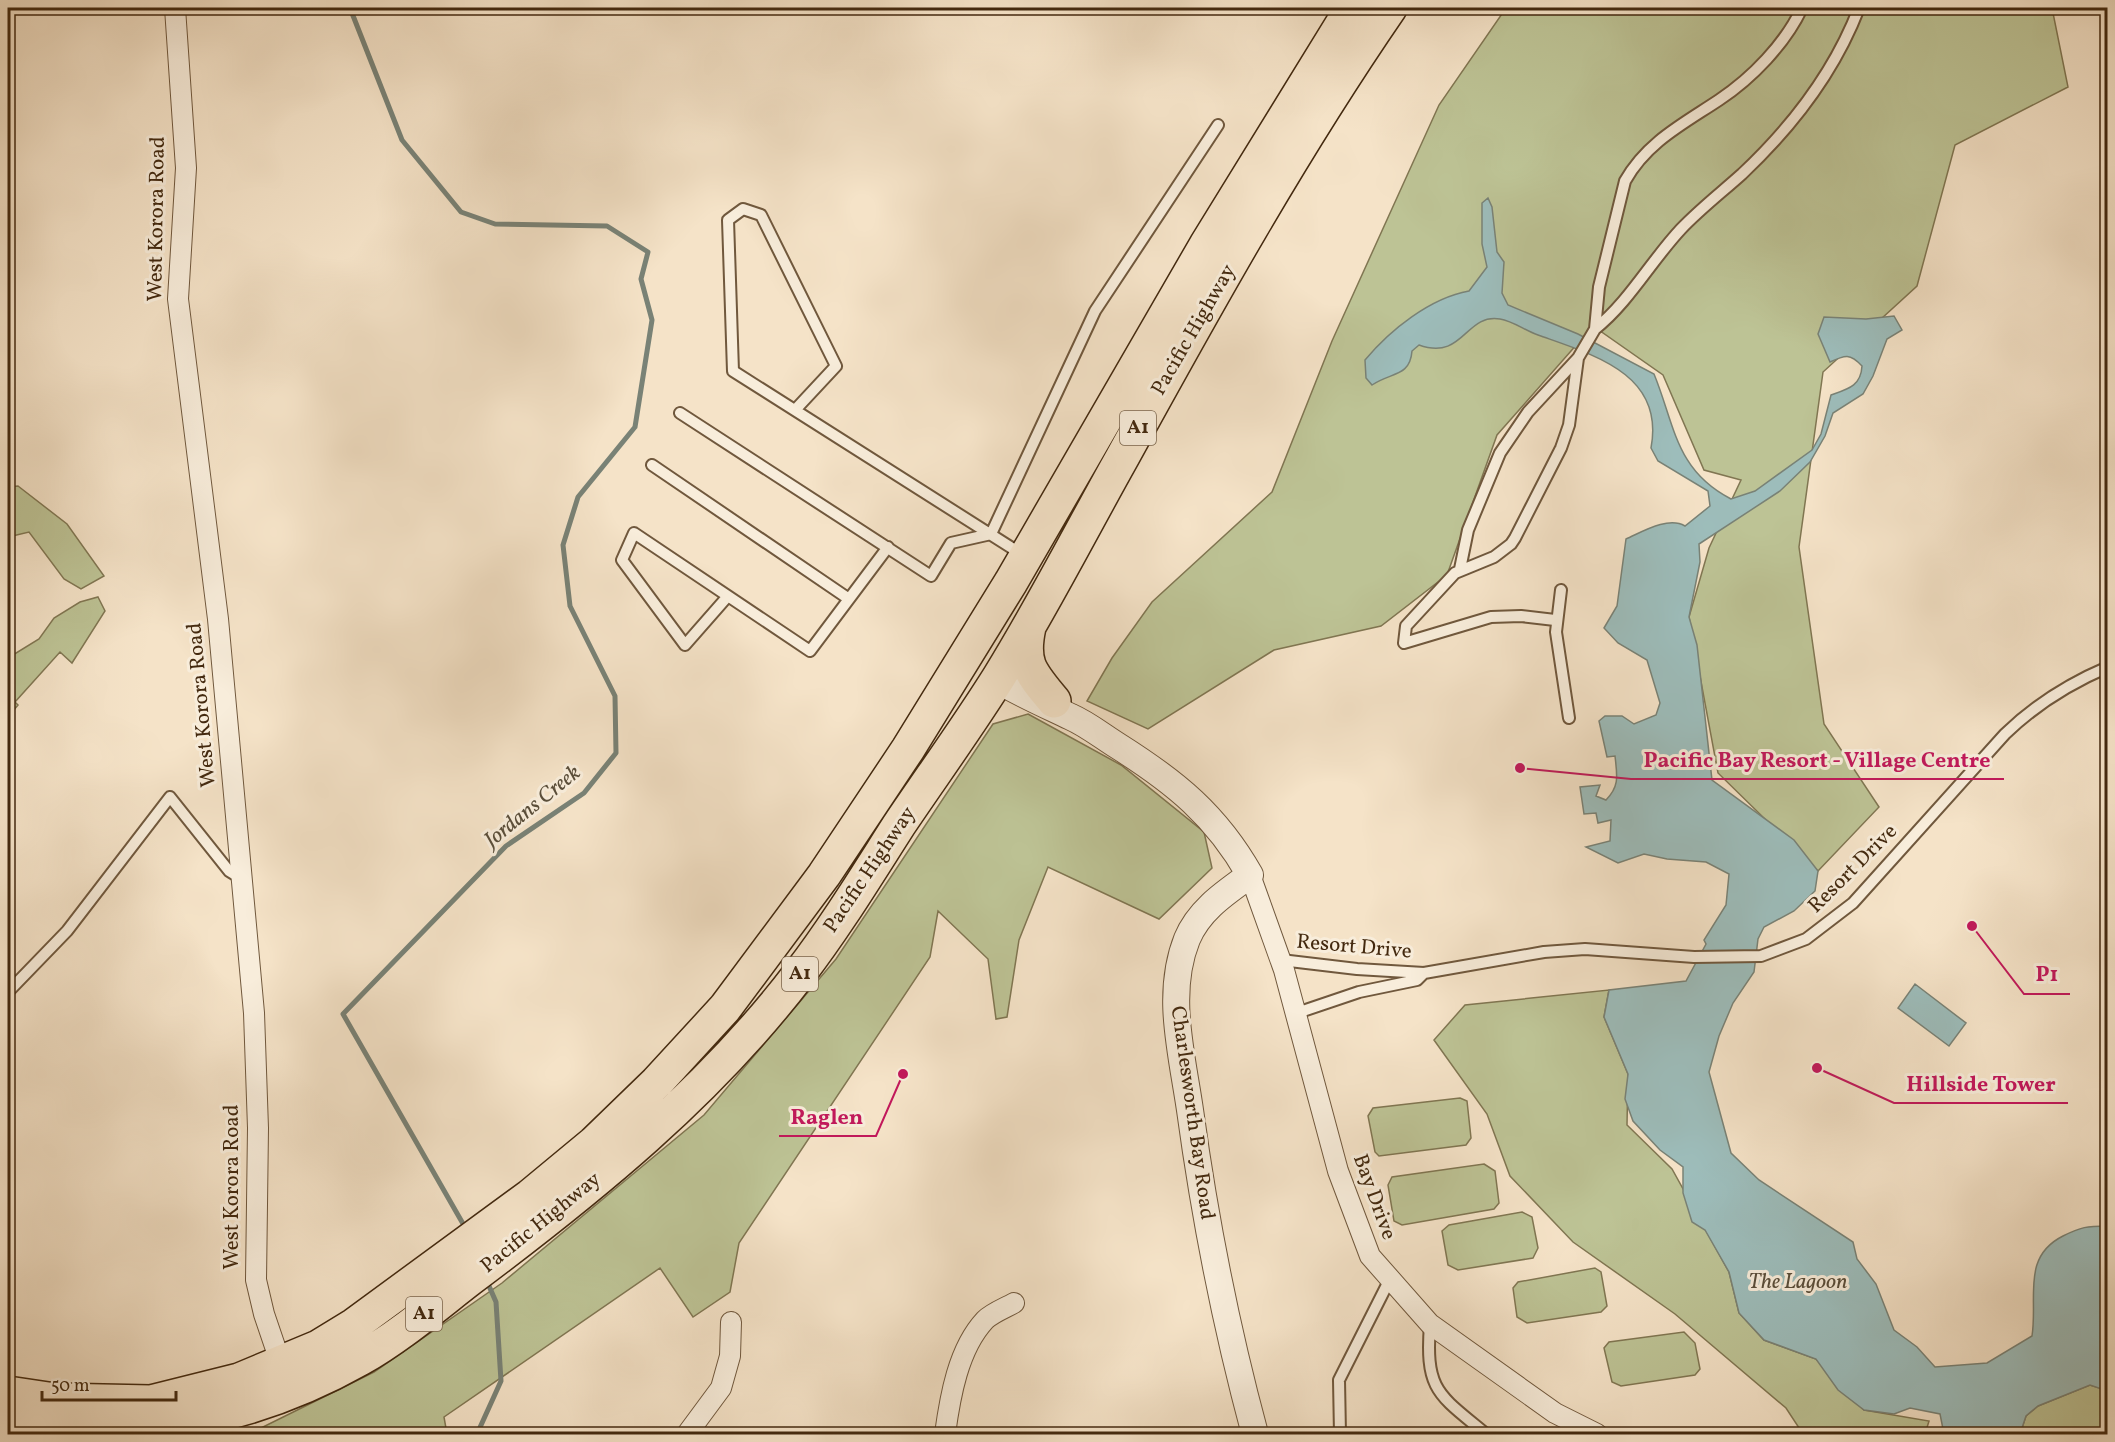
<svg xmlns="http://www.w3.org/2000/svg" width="2115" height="1442" font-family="Vollkorn,serif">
	<rect width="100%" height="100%" fill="#f5e3c8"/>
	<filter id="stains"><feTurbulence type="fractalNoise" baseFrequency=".00333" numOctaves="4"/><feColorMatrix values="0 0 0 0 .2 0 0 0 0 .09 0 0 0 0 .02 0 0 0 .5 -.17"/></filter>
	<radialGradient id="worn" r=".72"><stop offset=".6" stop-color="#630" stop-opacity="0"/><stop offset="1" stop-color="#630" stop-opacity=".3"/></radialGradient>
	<path fill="#bdc395" stroke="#807652" stroke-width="1.5" d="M 1506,8 L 2052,8 L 2068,87 L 1955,145 L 1917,286 L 1823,372 L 1799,547 L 1824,724 L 1879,807 L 1818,871 L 1718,773 L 1689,617 L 1709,548 L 1741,480 L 1704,470 L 1663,375 L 1593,326 L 1497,435 L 1447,575 L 1381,626 L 1274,650 L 1148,729 L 1087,701 L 1112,658 L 1152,602 L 1272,492 L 1332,341 L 1439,105 Z
		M 18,486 L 67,524 L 104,576 L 81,589 L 64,579 L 29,532 L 8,537 L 8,487 Z
		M 98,597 L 105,611 L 72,663 L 60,652 L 15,702 L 18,705 L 8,717 L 8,658 L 39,639 L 54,618 L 80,602 Z
		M 1028,714 L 1121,765 L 1204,832 L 1212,868 L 1159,919 L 1048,867 L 1019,940 L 1007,1017 L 996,1019 L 988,959 L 938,911 L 930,957 L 739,1243 L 730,1292 L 693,1317 L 660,1268 L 444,1417 L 447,1434 L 233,1434 L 255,1431 L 374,1372 L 502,1283 L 704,1115 L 836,959 L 993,724 Z
		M 1609,990 L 1604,1017 L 1628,1074 L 1627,1125 L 1672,1169 L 1729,1272 L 1739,1313 L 1764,1340 L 1816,1359 L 1864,1410 L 1929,1421 L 1925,1434 L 1803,1434 L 1786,1408 L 1675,1314 L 1573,1242 L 1510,1176 L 1487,1114 L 1434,1040 L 1465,1005 Z
		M 1460,1098 L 1467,1101 L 1471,1138 L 1466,1145 L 1379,1156 L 1375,1152 L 1368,1116 L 1373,1108 Z
		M 1484,1164 L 1495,1171 L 1499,1203 L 1494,1209 L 1402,1225 L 1394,1221 L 1388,1185 L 1392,1177 Z
		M 1522,1212 L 1532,1217 L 1538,1248 L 1533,1258 L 1458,1270 L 1448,1265 L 1442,1231 L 1449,1225 Z
		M 1595,1268 L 1601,1272 L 1607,1306 L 1601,1312 L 1527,1323 L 1517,1317 L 1513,1288 L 1518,1282 Z
		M 1684,1332 L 1695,1343 L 1700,1369 L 1695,1375 L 1621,1386 L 1612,1382 L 1604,1348 L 1609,1342 Z
		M 2090,1385 L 2106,1390 L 2108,1394 L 2107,1434 L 2020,1434 L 2026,1416 L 2038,1406 Z"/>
	<path fill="#9dbdbb" stroke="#798276" stroke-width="1.5" d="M 1488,198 L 1492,207 L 1497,252 L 1504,262 L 1502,293 L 1508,305 L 1578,334 L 1654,374 C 1675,425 1675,470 1731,499 L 1755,491 L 1812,450 L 1821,434 L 1831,395 C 1848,389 1861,386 1862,366 C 1850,353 1845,355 1830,362 L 1818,334 L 1824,317 L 1866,319 L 1894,316 L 1902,330 L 1887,339 L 1873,376 L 1863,394 L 1833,413 L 1825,436 L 1810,462 L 1780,491 L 1699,544 L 1700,562 L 1689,617 L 1697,645 L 1712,780 L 1794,840 L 1818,871 L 1815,891 L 1794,911 L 1764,927 L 1758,939 L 1754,972 L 1733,1003 L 1719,1036 L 1709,1072 L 1731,1153 L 1759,1180 L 1853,1242 L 1857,1259 L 1876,1284 L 1894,1330 L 1917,1347 L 1935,1367 L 1987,1363 L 2032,1336 C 2038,1298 2021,1257 2063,1236 C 2081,1227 2087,1226 2107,1226 L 2107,1394 L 2105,1390 L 2090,1385 L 2038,1406 L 2026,1416 L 2020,1434 L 1944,1434 L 1940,1414 L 1910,1408 L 1894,1414 L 1864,1410 L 1838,1390 L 1816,1359 L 1764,1340 L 1739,1313 L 1729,1272 L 1705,1230 L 1692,1222 L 1683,1193 L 1683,1167 L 1660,1150 L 1633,1121 L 1625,1099 L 1628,1074 L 1604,1017 L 1609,990 L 1686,981 L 1706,944 L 1704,940 L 1726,905 L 1729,874 L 1706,862 L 1667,859 L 1644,854 L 1618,863 L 1586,847 L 1610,841 L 1611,820 L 1598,823 L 1596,813 L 1584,814 L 1580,787 L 1600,785 L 1596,796 L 1606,800 C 1620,786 1617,775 1615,756 L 1607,757 L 1599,721 L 1605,716 L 1622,716 L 1634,724 L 1656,715 L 1660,703 L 1647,660 L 1618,643 L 1604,628 L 1617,606 L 1626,539 C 1642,532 1668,516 1685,526 L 1710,506 L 1708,491 L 1658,461 L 1651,448 C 1665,374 1594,355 1538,335 C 1526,331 1513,321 1500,319 C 1465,313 1464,361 1419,345 L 1412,351 C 1410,377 1391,372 1372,385 L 1366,378 L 1365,360 C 1390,330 1430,298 1469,291 L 1487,267 L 1482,244 L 1482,203 Z
		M 1915,984 L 1966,1023 L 1949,1046 L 1898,1008 Z"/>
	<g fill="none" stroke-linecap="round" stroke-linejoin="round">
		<path stroke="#798276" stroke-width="5" d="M 350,8 L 402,140 L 461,212 L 495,224 L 607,226 L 648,252 L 641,279 L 652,320 L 635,427 L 578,497 L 563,545 L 570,606 L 615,696 L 616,753 L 584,793 L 506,846 L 343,1014 L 466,1229
			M 477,1434 L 501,1381 L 496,1302 L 489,1286"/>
		<defs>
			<path id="service" d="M 1595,329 C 1629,302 1651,261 1681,229 C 1700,209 1722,192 1742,174 C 1793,126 1834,73 1859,8
				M 795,410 L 836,366 L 761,215 L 743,209 L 728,220 L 733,371 L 1023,555
				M 680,413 L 931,576 L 951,543 L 991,534 L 1095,311 L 1218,125
				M 652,465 L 849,599
				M 1460,569 L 1468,530 L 1500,453 L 1528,412 L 1578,358 L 1595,329 L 1599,287 L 1625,181 C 1647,142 1683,124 1719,100 C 1752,78 1785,44 1802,8
				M 1561,590 L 1556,632 L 1569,718
				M 728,596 L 685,645 L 622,560 L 634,533 L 810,651 L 888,547
				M 1555,620 L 1521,616 L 1491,617 L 1404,643 L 1406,626 L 1455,573 L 1494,557 L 1511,544 L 1515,538 L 1561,448 L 1569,425 L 1578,358
				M 1281,960 L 1357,969 L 1424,973 L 1544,952 L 1585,949 L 1694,957 L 1761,956 L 1806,939 L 1853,903 L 2005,734 C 2036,704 2068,684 2108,667
				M 8,992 L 67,931 L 170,797 L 229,871 L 242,879
				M 1297,1013 L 1359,992 L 1417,980 L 1424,973
				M 1430,1324 C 1425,1391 1438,1394 1486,1434
				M 1340,1434 L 1339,1380 L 1389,1281"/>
			<path id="minor" d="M 175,8 L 186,168 L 178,299 L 218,619 L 254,1013 L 258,1128 L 256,1280 L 264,1314 L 284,1373
				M 1250,875 L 1284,970 L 1338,1171 L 1370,1256 L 1430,1324 L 1555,1413 L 1597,1434
				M 687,1434 L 721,1388 L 730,1356 L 731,1322
				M 945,1434 C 950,1397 958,1349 985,1320 C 992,1313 1005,1308 1014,1303"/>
			<path id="tertiary" d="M 997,680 C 1021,694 1046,705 1071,717 C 1087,724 1102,736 1118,746 C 1175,782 1216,815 1250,875 C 1225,893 1199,910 1187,939 C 1165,994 1182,1054 1190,1110 C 1205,1220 1226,1327 1255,1434"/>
			<path id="trunk" d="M 1029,627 C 1021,664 1031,673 1054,701
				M 8,1393 L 55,1400 L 151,1402 L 239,1380 L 318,1347 L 354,1325 L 530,1196 L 594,1143 L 657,1082 L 725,1008 L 824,875 L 908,749 L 1011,582 L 1206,245 L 1352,8
				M 8,1420 C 133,1442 250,1421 360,1359 C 399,1337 435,1306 470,1279 C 590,1189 709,1093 800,973 C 836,926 867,875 899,825 C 932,776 967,728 999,677 C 1043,606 1081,531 1122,458 C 1206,305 1291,152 1390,8"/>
		</defs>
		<use href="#service" stroke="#70583d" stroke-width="14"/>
		<use href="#minor" stroke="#70583d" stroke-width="22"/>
		<use href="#tertiary" stroke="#70583d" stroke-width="28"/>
		<use href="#trunk" stroke="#43290f" stroke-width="36"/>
		<use href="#service" stroke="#f8eddb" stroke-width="10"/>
		<use href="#minor" stroke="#f8eddb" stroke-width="20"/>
		<use href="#tertiary" stroke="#f8eddb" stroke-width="26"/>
		<use href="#trunk" stroke="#f5e3c8" stroke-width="33"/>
	</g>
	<g text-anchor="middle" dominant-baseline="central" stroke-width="6" stroke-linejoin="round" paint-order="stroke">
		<g fill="#f8eddb" stroke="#79644c" stroke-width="1.5">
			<rect x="1120" y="411" width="36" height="34" rx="4.5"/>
			<rect x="782" y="957" width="36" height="34" rx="4.5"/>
			<rect x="406" y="1297" width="36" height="34" rx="4.5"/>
		</g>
		<g font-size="20" font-weight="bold" fill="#43290f">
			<text x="1138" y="428">A1</text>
			<text x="800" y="974">A1</text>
			<text x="424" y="1314">A1</text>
		</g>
		<g font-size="21" fill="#43290f" stroke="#f8eddb">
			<text transform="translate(157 219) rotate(-89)">West Korora Road</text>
			<text transform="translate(1194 330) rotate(-60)">Pacific Highway</text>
			<text transform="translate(202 705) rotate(-95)">West Korora Road</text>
			<text transform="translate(1853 869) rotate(-45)">Resort Drive</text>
			<text transform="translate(870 870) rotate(-56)">Pacific Highway</text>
			<text transform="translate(1354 947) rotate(5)">Resort Drive</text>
			<text transform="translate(1192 1113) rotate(82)">Charlesworth Bay Road</text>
			<text transform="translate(232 1187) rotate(-90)">West Korora Road</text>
			<text transform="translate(1374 1197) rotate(70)">Bay Drive</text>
			<text transform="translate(541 1223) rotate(-39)">Pacific Highway</text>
		</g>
		<g font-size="22" font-style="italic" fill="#5a4e3a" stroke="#f8eddb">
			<text transform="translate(533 807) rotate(-39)">Jordans Creek</text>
			<text x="1798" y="1282">The Lagoon</text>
		</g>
	</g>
	<path fill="none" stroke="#c2185b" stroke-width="2" d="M1520 768L1631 779H2004M1972 926L2024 994H2070M1817 1068L1894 1103H2068M903 1074L876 1136H779"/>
	<g fill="#c2185b" stroke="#f8eddb" stroke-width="2">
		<circle cx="1520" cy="768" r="6"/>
		<circle cx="1972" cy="926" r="6"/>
		<circle cx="1817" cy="1068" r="6"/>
		<circle cx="903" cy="1074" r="6"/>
	</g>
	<g font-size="22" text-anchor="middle" font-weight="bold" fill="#c2185b" stroke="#f8eddb" stroke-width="6" stroke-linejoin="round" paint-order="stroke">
		<text x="1817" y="767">Pacific Bay Resort - Village Centre</text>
		<text x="2047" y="981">P1</text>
		<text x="1981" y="1091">Hillside Tower</text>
		<text x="827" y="1124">Raglen</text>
	</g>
	<rect width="2115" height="1442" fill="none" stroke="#f5e3c8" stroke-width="30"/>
	<rect x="9" y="9" width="2097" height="1424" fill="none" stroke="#43290f" stroke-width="3"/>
	<rect x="15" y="15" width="2085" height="1412" fill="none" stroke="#43290f" stroke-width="1.5"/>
	<path d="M42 1391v9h134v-9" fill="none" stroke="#43290f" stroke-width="3"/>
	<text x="51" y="1391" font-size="18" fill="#43290f" stroke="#f8eddb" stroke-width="4.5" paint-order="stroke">50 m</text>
	<rect width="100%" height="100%" filter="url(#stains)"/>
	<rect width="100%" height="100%" fill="url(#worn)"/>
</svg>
